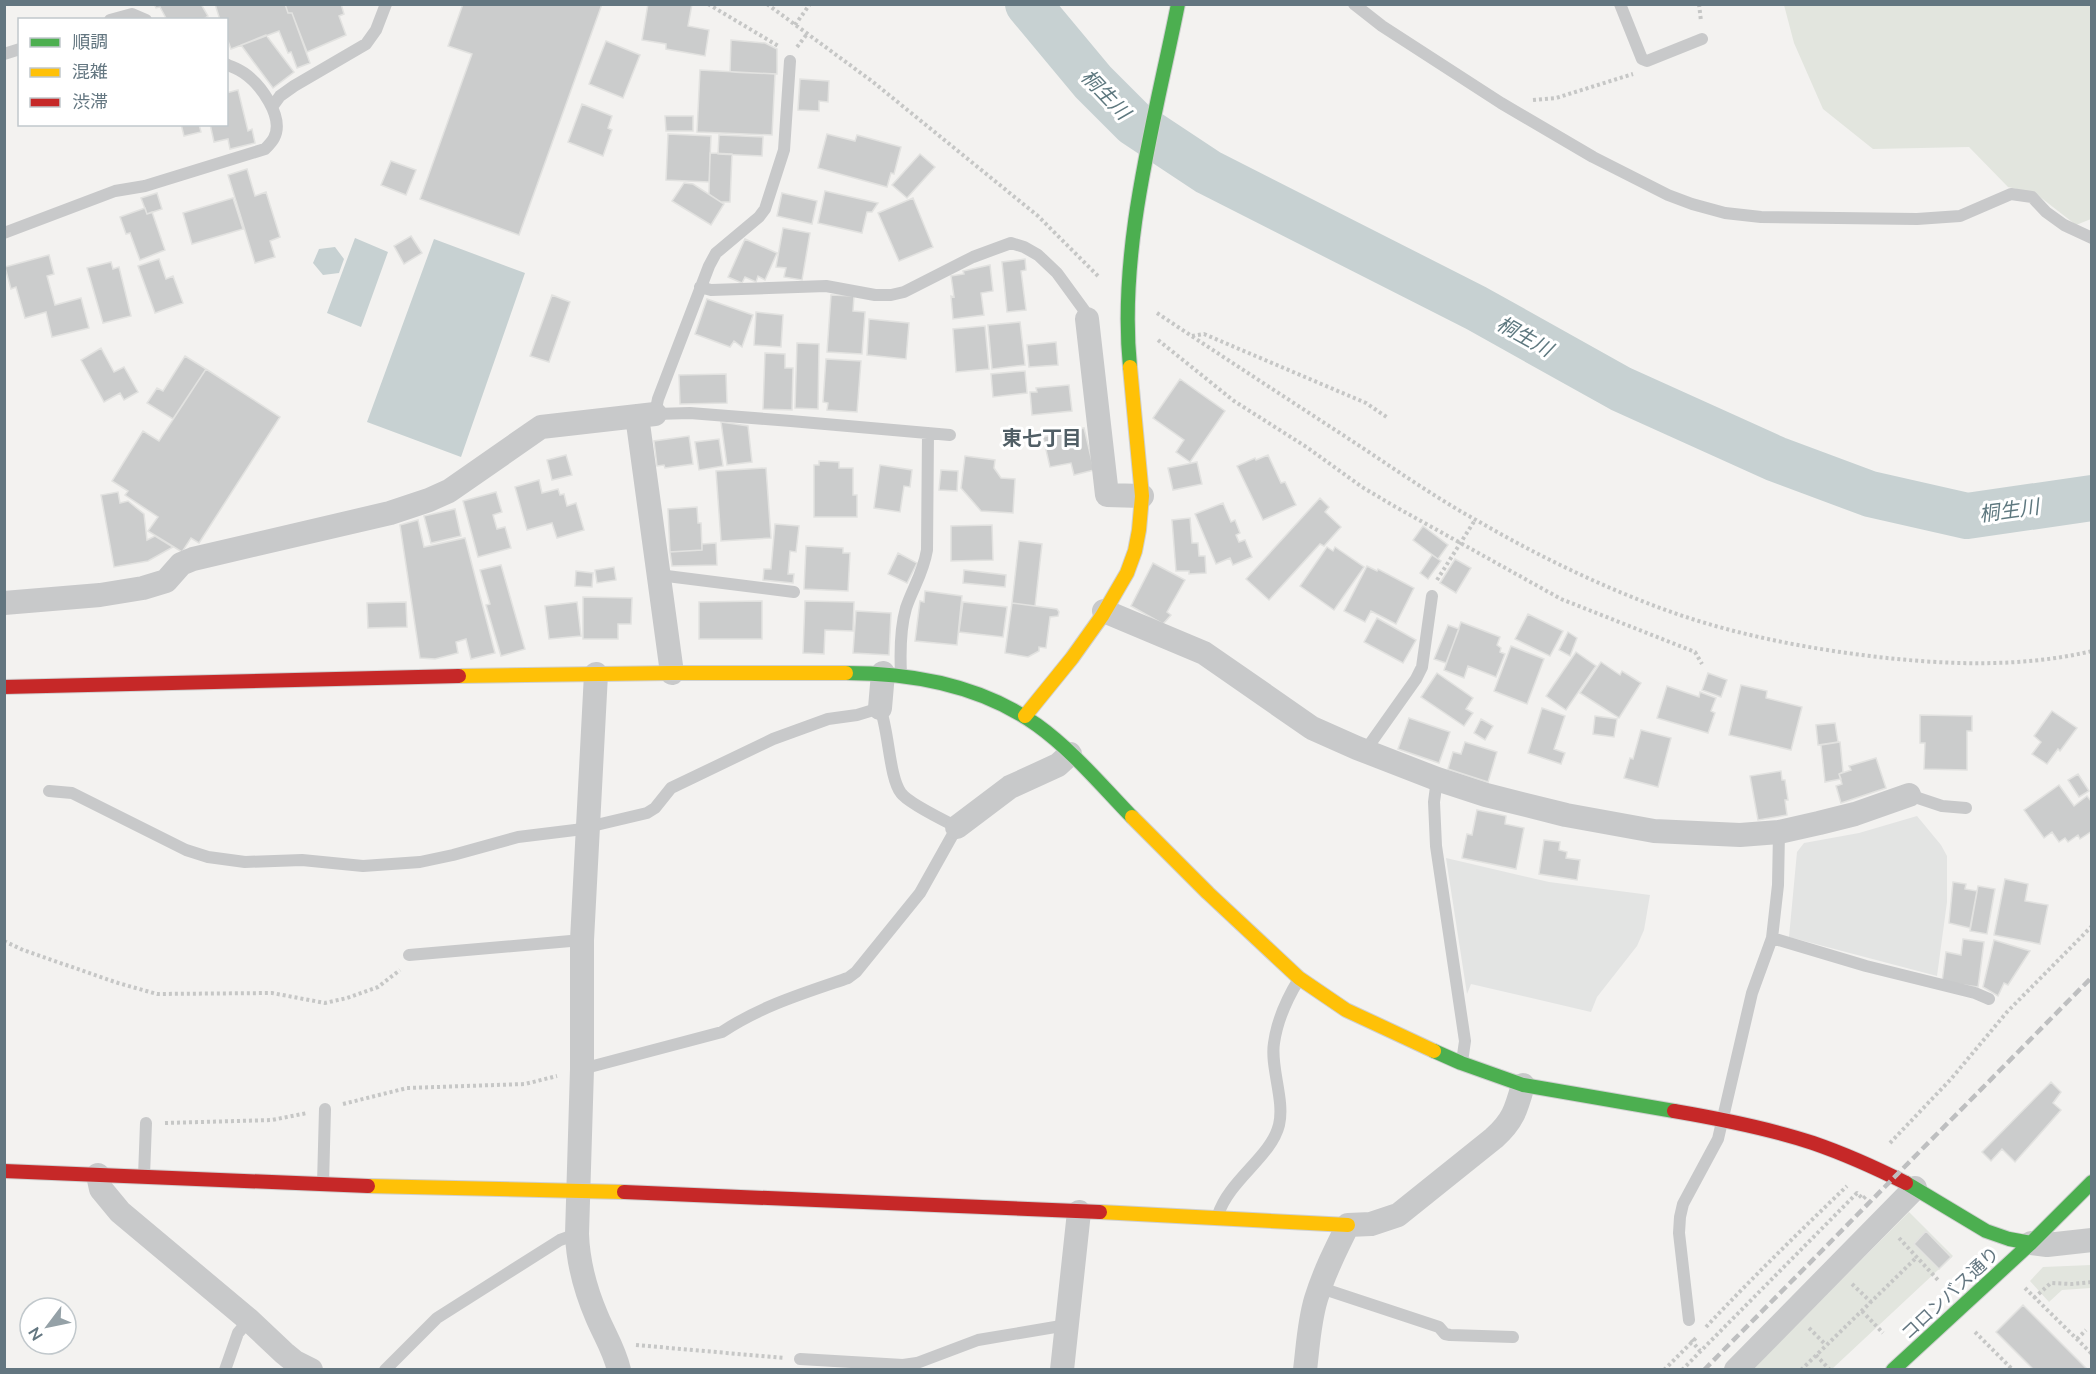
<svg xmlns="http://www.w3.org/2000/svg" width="2096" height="1374" font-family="Mulish,'Noto Sans JP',sans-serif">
	<rect width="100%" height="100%" fill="#f3f2f0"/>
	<path fill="#e3e4e3" d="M 1917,816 L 1941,845 L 1947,856 L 1947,902 L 1937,976 L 1789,937 L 1797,852 L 1804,843 L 1859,833 Z
		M 1446,858 L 1549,882 L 1650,895 L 1644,930 L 1637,946 L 1597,997 L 1591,1012 L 1471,984 L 1467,994 Z"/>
	<path fill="#e2e5de" d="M 1784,5 L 2091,5 L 2091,219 L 2076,225 L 2035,193 L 2008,187 L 1969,147 L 1873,149 L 1823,109 L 1794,43 Z
		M 1909,1212 L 1953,1256 L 1832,1369 L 1752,1370 Z
		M 2091,1265 L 2091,1288 L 2062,1290 L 2049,1302 L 2030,1281 L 2043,1267 Z"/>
	<path fill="#c7d1d2" d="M 355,238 L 388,252 L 361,327 L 327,313 Z
		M 434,239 L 525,273 L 461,457 L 367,422 Z
		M 335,247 L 344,259 L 339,273 L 323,275 L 313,263 L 319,249 Z"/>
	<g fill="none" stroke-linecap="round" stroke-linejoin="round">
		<path stroke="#c7d1d2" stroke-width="46" d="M 1028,4 L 1093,82 L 1134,123 L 1208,172 L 1476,308 L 1621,389 L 1776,459 L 1870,494 L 1967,516 L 2092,498"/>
	</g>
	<path fill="#cbcccc" stroke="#e2e2e0" stroke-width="1.5" d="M 154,4 L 201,4 L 208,16 L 202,20 L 167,20 L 160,7 L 156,8 Z
		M 215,4 L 285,4 L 288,13 L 292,13 L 310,63 L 297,68 L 291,52 L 288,53 L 279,31 L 231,49 L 226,36 L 226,20 L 220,20 Z
		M 285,4 L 341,4 L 344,14 L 339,16 L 346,35 L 307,52 L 292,13 L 288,13 Z
		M 463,4 L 602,4 L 519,235 L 420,199 L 472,54 L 448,46 Z
		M 648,4 L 692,4 L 688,26 L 709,30 L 705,56 L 666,49 L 666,44 L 642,40 Z
		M 266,35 L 294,72 L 273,88 L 241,45 Z
		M 731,40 L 765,43 L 777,49 L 777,74 L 730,72 Z
		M 606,41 L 640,55 L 623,98 L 589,84 Z
		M 700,70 L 775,74 L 772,135 L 697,132 Z
		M 800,79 L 829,81 L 828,102 L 819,101 L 819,111 L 798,110 Z
		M 238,90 L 248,131 L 252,129 L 255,143 L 230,149 L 228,139 L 214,142 L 210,124 L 226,124 L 226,93 Z
		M 582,104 L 612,116 L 608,128 L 612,130 L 603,156 L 568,142 Z
		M 665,116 L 693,116 L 693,131 L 666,131 Z
		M 181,124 L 199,124 L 201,132 L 184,136 Z
		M 668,134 L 711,136 L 709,182 L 666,180 Z
		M 827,134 L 855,141 L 857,135 L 901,147 L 894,174 L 891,173 L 887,187 L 818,168 Z
		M 719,135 L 763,137 L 762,156 L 718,154 Z
		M 710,153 L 732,154 L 730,202 L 721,202 L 709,194 Z
		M 920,154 L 935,167 L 907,198 L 892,185 Z
		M 391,161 L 416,170 L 406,195 L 381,185 Z
		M 247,169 L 255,196 L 266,192 L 280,237 L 270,241 L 275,257 L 255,263 L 228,175 Z
		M 684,183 L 693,184 L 724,204 L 711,225 L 672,201 Z
		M 825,191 L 878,203 L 872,212 L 867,212 L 862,233 L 818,223 Z
		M 157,193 L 162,209 L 147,214 L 141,198 Z
		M 782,193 L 817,201 L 812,224 L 777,216 Z
		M 233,198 L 243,229 L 192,244 L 183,213 Z
		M 913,198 L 933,247 L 899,261 L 878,213 Z
		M 145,208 L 147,214 L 152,212 L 165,250 L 140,260 L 130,233 L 126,234 L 120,217 Z
		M 783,228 L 810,233 L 802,280 L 784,277 L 786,268 L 776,267 Z
		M 411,236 L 422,253 L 404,264 L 394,246 Z
		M 745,239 L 777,253 L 765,280 L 758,276 L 756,282 L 745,277 L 742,283 L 728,277 Z
		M 49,255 L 54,274 L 47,276 L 55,305 L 81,298 L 89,328 L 52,337 L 46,312 L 25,318 L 16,287 L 11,289 L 5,267 Z
		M 159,259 L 166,279 L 173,276 L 183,303 L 155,313 L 138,266 Z
		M 1025,259 L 1026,270 L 1021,271 L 1026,310 L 1007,312 L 1002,262 Z
		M 111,262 L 113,269 L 119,267 L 131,316 L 103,323 L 87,268 Z
		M 990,265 L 993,291 L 981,293 L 984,315 L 953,319 L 951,296 L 954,297 L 951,276 L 964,274 L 963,271 Z
		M 552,295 L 570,302 L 549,362 L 530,356 Z
		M 831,295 L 854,296 L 853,311 L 865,312 L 862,354 L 827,352 Z
		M 707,299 L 753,315 L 742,347 L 734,341 L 730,347 L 695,334 Z
		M 756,312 L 783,315 L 781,347 L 754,345 Z
		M 869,319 L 909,323 L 906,359 L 867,355 Z
		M 1020,322 L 1025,365 L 992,369 L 988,325 Z
		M 985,326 L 989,369 L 956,372 L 953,329 Z
		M 1056,342 L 1058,365 L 1029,367 L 1027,345 Z
		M 797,343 L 819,344 L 818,409 L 795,408 Z
		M 101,348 L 114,372 L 124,367 L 138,392 L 124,400 L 120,393 L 104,402 L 81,360 Z
		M 765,353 L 785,354 L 785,368 L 793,368 L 792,410 L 763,409 Z
		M 185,356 L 206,369 L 173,419 L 147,403 L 157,388 L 163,391 Z
		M 826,359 L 861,361 L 857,412 L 827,410 L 828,403 L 823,402 Z
		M 206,369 L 280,417 L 199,543 L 191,538 L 182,552 L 148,531 L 158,517 L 125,495 L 128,491 L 112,481 L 143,431 L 159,441 Z
		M 1025,371 L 1027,393 L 993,397 L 991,374 Z
		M 726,374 L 727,403 L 680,404 L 679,375 Z
		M 1180,379 L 1225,411 L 1190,462 L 1176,452 L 1184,440 L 1153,418 Z
		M 1069,385 L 1072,411 L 1032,415 L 1030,392 L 1037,392 L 1036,388 Z
		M 721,422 L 748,426 L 752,462 L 727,465 Z
		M 1084,428 L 1094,470 L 1074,475 L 1071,463 L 1050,467 L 1043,437 Z
		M 689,436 L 693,464 L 665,468 L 664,465 L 657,466 L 654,441 Z
		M 719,439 L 723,466 L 699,470 L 695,442 Z
		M 566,455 L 572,475 L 552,480 L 547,460 Z
		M 1268,455 L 1281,483 L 1285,482 L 1296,505 L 1263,520 L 1237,466 L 1255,458 L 1256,460 Z
		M 965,456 L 995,460 L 994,468 L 1001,478 L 1015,479 L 1013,513 L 981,511 L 961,488 Z
		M 819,461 L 839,462 L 839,468 L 853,468 L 853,495 L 857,495 L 857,517 L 814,517 L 814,465 L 819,465 Z
		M 1197,462 L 1202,484 L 1173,490 L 1168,468 Z
		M 880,465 L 912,470 L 910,487 L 904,486 L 900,512 L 874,508 Z
		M 766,468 L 771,538 L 721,541 L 716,471 Z
		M 941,470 L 958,471 L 957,491 L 939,490 Z
		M 539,480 L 542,493 L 558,489 L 560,495 L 564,494 L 567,506 L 576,503 L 584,530 L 557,538 L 552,523 L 527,530 L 515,487 Z
		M 118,492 L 120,503 L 128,501 L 144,514 L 147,540 L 155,536 L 173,547 L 148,561 L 114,567 L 101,495 Z
		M 496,492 L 502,512 L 493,515 L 497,529 L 505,527 L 511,548 L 478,557 L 463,501 Z
		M 1320,498 L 1329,507 L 1325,512 L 1341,527 L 1324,546 L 1320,544 L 1269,600 L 1246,579 Z
		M 1223,503 L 1231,522 L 1235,520 L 1240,533 L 1236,535 L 1239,542 L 1245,540 L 1252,557 L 1233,565 L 1230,558 L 1216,564 L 1195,514 Z
		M 697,507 L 698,523 L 701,523 L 702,550 L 670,552 L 668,509 Z
		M 455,509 L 461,536 L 431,543 L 424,516 Z
		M 1190,518 L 1192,543 L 1198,543 L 1199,556 L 1205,556 L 1206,573 L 1189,574 L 1189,571 L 1176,571 L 1172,520 Z
		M 418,520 L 424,547 L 465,538 L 495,653 L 471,659 L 466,639 L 456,642 L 458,653 L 435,659 L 420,658 L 400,525 Z
		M 775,524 L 799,526 L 796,552 L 790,551 L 788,574 L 794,574 L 793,583 L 763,580 L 764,569 L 771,569 Z
		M 992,525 L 993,560 L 951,561 L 951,526 Z
		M 1423,526 L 1448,545 L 1438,559 L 1413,540 Z
		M 1019,541 L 1042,544 L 1035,606 L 1012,603 Z
		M 716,543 L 717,565 L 672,566 L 670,552 L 702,550 L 702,544 Z
		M 806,546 L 843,548 L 843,553 L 850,553 L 848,591 L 804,589 Z
		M 1327,547 L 1333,551 L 1335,547 L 1364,567 L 1334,610 L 1300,586 Z
		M 898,553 L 917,563 L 907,583 L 888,574 Z
		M 1432,555 L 1441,561 L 1428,579 L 1420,573 Z
		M 1455,559 L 1471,568 L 1456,593 L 1440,583 Z
		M 1153,563 L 1185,580 L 1167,612 L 1171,615 L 1163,624 L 1131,606 Z
		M 501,565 L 525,649 L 501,656 L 486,605 L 490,604 L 480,570 Z
		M 1367,566 L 1377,571 L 1378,569 L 1414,588 L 1396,624 L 1371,611 L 1365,622 L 1344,611 Z
		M 614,567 L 616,580 L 597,583 L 595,570 Z
		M 964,570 L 1006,575 L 1005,587 L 963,583 Z
		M 576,571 L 593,573 L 592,587 L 575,586 Z
		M 925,591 L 962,596 L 957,645 L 915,641 L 920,601 L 924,602 Z
		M 583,597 L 632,598 L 631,624 L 618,624 L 618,639 L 583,639 Z
		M 762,601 L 762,639 L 699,639 L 699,602 Z
		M 805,601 L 854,602 L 853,631 L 825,630 L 824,654 L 803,653 Z
		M 406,602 L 407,627 L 368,628 L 367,603 Z
		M 577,602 L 581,636 L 549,639 L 545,606 Z
		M 963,602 L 1007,607 L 1003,637 L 959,632 Z
		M 1012,603 L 1057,609 L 1059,612 L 1058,616 L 1050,617 L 1046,648 L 1039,647 L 1039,651 L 1028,657 L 1005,653 Z
		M 856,611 L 891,613 L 889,655 L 853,653 Z
		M 1528,614 L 1563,631 L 1550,656 L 1515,639 Z
		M 1377,618 L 1416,640 L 1403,663 L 1364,642 Z
		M 1461,622 L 1500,637 L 1497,645 L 1501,648 L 1500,652 L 1505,654 L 1496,677 L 1468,666 L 1464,678 L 1444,670 Z
		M 1448,625 L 1459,629 L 1446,663 L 1434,659 Z
		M 1568,632 L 1577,638 L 1570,656 L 1559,650 Z
		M 1511,646 L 1544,659 L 1527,704 L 1494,691 Z
		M 1576,652 L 1596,666 L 1566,710 L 1546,696 Z
		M 1601,662 L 1620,675 L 1622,671 L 1641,683 L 1619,718 L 1580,693 Z
		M 1437,673 L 1473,698 L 1466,709 L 1473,713 L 1464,726 L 1421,697 Z
		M 1708,673 L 1727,680 L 1721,697 L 1702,690 Z
		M 1741,685 L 1767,691 L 1766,698 L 1802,707 L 1791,750 L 1729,735 Z
		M 1667,686 L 1699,697 L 1700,692 L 1716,698 L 1711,711 L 1715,713 L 1708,733 L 1657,718 Z
		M 1542,708 L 1565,716 L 1554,749 L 1565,753 L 1561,764 L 1528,753 Z
		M 2052,711 L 2077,728 L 2060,751 L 2058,749 L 2047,764 L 2032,754 L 2041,742 L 2034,736 Z
		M 1920,715 L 1972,716 L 1972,731 L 1967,731 L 1967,770 L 1924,769 L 1925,743 L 1920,743 Z
		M 1595,716 L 1617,719 L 1614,737 L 1593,734 Z
		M 1409,718 L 1450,732 L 1439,763 L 1398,749 Z
		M 1481,719 L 1493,726 L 1485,740 L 1474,733 Z
		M 1835,723 L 1838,742 L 1818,745 L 1816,725 Z
		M 1641,730 L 1671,738 L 1658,787 L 1624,778 L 1630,758 L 1633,759 Z
		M 1465,742 L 1497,752 L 1488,782 L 1448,769 L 1453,752 L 1461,754 Z
		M 1840,742 L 1843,772 L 1839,774 L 1841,779 L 1825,782 L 1821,745 Z
		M 1876,758 L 1886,788 L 1841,803 L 1836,786 L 1842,784 L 1839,774 L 1851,770 L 1849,766 Z
		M 1781,771 L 1782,780 L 1785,780 L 1788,800 L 1785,800 L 1787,815 L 1758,820 L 1750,776 Z
		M 2078,774 L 2089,791 L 2079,797 L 2068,780 Z
		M 2059,785 L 2074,806 L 2087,796 L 2092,802 L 2092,831 L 2080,839 L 2078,835 L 2068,842 L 2065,838 L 2059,842 L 2052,832 L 2044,838 L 2024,810 Z
		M 1477,810 L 1506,816 L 1505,824 L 1524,828 L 1516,869 L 1462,858 L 1467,834 L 1472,835 Z
		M 1544,840 L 1560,842 L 1559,850 L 1567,852 L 1566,858 L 1580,860 L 1577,880 L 1539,874 Z
		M 2005,879 L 2028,884 L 2025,901 L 2048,905 L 2040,944 L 1994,935 Z
		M 1953,882 L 1966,884 L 1965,889 L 1977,891 L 1970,928 L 1949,923 Z
		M 1978,886 L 1995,889 L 1987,934 L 1970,931 Z
		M 1963,939 L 1984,942 L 1978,987 L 1942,982 L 1946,952 L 1961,955 Z
		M 1994,940 L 2030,951 L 2008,985 L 2004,983 L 1998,996 L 1983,987 Z
		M 2051,1082 L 2061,1092 L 2053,1103 L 2061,1110 L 2015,1162 L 2002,1149 L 1991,1161 L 1982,1152 Z
		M 1926,1231 L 1951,1257 L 1939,1269 L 1914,1244 Z
		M 2023,1305 L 2088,1370 L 2034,1370 L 1996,1332 Z"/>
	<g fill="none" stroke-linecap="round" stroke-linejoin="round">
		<defs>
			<path id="fast" d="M 1130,367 C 1118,248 1155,120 1178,4
				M 846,673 C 913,673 982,686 1037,725 C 1072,750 1102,786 1132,817
				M 1434,1051 L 1461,1063 L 1523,1085 L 1674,1111
				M 1906,1183 L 1986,1231 L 2009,1239 L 2031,1243
				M 1893,1370 L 2031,1243 L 2092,1182"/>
			<path id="slow" d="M 459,676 L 672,673 L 846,673
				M 1025,716 L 1072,658 L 1102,616 L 1127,573 L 1135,551 L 1139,530 L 1142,496 L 1130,367
				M 1132,817 L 1208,893 L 1299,978 L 1346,1010 L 1434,1051
				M 368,1186 L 624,1192
				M 1100,1212 L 1348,1225"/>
			<path id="jam" d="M 4,687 L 459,676
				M 1674,1111 C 1721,1119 1768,1128 1813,1143 C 1845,1154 1876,1168 1906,1183
				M 4,1171 L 368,1186
				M 624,1192 L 1100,1212"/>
		</defs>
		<use href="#fast" stroke="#cfd0d0" stroke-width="16"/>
		<use href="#slow" stroke="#cfd0d0" stroke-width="16"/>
		<use href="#jam" stroke="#cfd0d0" stroke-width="16"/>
		<path stroke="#c6c7c6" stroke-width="4" stroke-dasharray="3 3" stroke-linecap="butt" d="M 708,4 L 780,47
			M 767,4 L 873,82 L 1038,216 L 1098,276
			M 1699,4 L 1701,21
			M 795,25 L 810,4
			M 797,47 L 807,34
			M 1533,100 L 1556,98 L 1633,74
			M 1157,313 C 1220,355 1283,396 1346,437 C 1389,465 1431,495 1476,520 C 1531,552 1588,580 1647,603 C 1723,633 1806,649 1887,658 C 1953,665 2026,667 2092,651
			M 1192,336 L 1204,334 L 1366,403 L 1388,418
			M 1158,340 L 1234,401 L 1308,448 L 1362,487 L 1394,506 L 1561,599 L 1695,652 L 1702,664
			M 1437,580 L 1475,520
			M 4,941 L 23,950 L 118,983 L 157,994 L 272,993 L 325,1003 L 347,998 L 378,987 L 400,970
			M 343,1104 L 407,1088 L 525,1084 L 557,1076
			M 165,1123 L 272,1120 L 307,1113
			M 1890,1143 L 1951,1079 L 2007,1012 L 2092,926
			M 1899,1238 L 1938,1280
			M 1852,1284 L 1871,1302
			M 2025,1288 L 2092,1354
			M 2034,1298 L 2051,1283 L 2072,1284 L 2092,1282
			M 1862,1311 L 1883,1333
			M 1706,1327 C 1752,1278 1799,1232 1847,1186
			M 1809,1328 L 1826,1345
			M 1975,1332 L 2013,1370
			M 2077,1339 L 2086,1330
			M 1691,1340 L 1700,1351
			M 636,1345 L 784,1358
			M 1816,1355 L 1830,1370
			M 1664,1370 L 1697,1337
			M 1682,1370 L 1857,1193 L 1863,1199 L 1867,1195
			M 1801,1370 L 1917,1257"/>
		<path stroke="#c8c9ca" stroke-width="12" d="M 1354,4 L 1382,26 L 1501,103 L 1593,157 L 1668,195 L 1692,204 L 1725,213 L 1761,217 L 1917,219 L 1960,216 L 2011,194 L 2032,197 L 2046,212 L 2064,225 L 2092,238
			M 1620,4 L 1642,59 L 1647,61 L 1702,39
			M 110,20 L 132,14 L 146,20
			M 4,54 L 20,49
			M 790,61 L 784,150 L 765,209 L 759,217 L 716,253 L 709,266 L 658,399 L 655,414 L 690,413 L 791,421 L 950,435
			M 272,107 L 280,96 L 294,86 L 366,44 L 376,30 L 386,4
			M 4,233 L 115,191 L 145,186 L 265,149 C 268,146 272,142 274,138 C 285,117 260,84 244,73 C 238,69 232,67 226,64
			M 700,287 L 711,290 L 826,286 L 875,295 L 891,295 L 904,292 L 973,257 L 1011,243 L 1024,247 L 1038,255 L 1057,273 L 1084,310 L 1087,319
			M 659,575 L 794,592
			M 901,674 C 900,653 900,629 906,608 C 913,587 923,574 927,550 L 928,433
			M 1365,751 L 1416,679 L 1422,667 L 1432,596
			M 1437,779 L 1434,802 L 1436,846 L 1465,1041 L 1462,1062
			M 49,791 L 72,793 L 186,850 L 208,857 L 245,862 L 302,860 L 363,866 L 420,862 L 453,855 L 518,837 L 575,830 L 647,813 L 655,808 L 671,788 L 773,739 L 828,719 L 857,715 L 880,708 C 889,731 889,777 901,793 C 908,803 945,821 957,827 L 920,893 L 856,972 L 848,978 C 804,993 761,1006 722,1032 L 582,1069
			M 1909,795 L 1942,806 L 1966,808
			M 1772,938 L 1866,966 L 1975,993 L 1989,999
			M 409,955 L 582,940
			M 144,1176 L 146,1123
			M 323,1184 L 325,1109
			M 1218,1215 C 1229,1180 1271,1157 1279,1125 C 1285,1100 1270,1067 1274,1043 C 1277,1021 1288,997 1299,979
			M 1321,1288 L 1439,1327 L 1445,1334 L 1450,1335 L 1513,1337
			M 1689,1320 L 1679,1233 L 1680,1217 L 1683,1204 L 1718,1139 L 1752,993 L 1772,938 L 1778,885 L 1779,832
			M 800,1359 L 903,1365 L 917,1363 L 978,1340 L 1067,1325
			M 225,1370 L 238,1333 L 249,1320
			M 385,1370 L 437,1318 L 560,1240 L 577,1234"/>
		<path stroke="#c8c9ca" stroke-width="24" d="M 1087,319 L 1107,495 L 1142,496
			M 637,416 L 672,673
			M 4,603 L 100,595 L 143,588 L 166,581 L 181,564 L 193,559 L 390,513 L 429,500 L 449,491 L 541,427 L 655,414
			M 1104,611 L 1204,653 L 1312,728 L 1357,748 L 1437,779 L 1486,795 L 1566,815 L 1654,831 L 1740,835 L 1779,832 L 1819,823 L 1855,814 L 1909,795
			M 596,674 L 582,940 L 582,1069 L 577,1234 C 578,1264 585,1289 597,1317 C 605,1336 614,1349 619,1370
			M 880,708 L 883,673
			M 957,827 L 1010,787 L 1058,765 L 1070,754
			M 98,1175 L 101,1189 L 120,1212 L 249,1320 L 284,1353 L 295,1362 L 311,1370
			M 2031,1243 L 2047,1245 L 2092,1240
			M 1062,1370 L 1079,1212
			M 1305,1370 C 1308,1346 1309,1322 1316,1299 C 1324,1273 1336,1249 1348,1225 L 1371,1224 L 1398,1215 L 1494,1138 C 1513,1121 1516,1110 1523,1085
			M 1736,1370 L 1915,1188"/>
		<use href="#fast" stroke="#4caf50" stroke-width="14"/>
		<use href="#slow" stroke="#ffc107" stroke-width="14"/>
		<use href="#jam" stroke="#c62828" stroke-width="14"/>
		<path stroke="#bebfc0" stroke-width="4.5" stroke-dasharray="9 4.5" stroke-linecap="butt" d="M 1704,1370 L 2092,977"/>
	</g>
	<g text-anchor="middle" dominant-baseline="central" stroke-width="6" stroke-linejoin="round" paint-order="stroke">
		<g font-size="18" fill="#637680" stroke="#fff">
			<text transform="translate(1950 1293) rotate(-43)">コロンバス通り</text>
		</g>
		<g font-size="20" font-style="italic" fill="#5e787f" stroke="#fff">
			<text transform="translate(1106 94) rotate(46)">桐生川</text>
			<text transform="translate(1525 336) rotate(29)">桐生川</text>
			<text transform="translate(2009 510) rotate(-8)">桐生川</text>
		</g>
		<g font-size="20" font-weight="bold" fill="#505e65" stroke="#fff">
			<text x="1042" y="437">東七丁目</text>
		</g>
	</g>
	<rect width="2096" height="1374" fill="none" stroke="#637680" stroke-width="12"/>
	<rect x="18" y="18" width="210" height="108" fill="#ffffff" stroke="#c1c8cc" stroke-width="1.5"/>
	<rect x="30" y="38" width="30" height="9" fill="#4caf50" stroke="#c1c8cc" stroke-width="1.5"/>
	<text x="72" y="48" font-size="18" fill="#637680">順調</text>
	<rect x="30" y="68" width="30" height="9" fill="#ffc107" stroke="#c1c8cc" stroke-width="1.5"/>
	<text x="72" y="78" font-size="18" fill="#637680">混雑</text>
	<rect x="30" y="98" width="30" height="9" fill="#c62828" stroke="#c1c8cc" stroke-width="1.5"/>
	<text x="72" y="108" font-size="18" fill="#637680">渋滞</text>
	<g transform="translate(48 1326) rotate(238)"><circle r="28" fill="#ffffff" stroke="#c1c8cc" stroke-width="1.5"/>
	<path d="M0-4.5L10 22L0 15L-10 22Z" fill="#95a1a7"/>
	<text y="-9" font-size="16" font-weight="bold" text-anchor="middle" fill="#637680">N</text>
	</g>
</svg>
